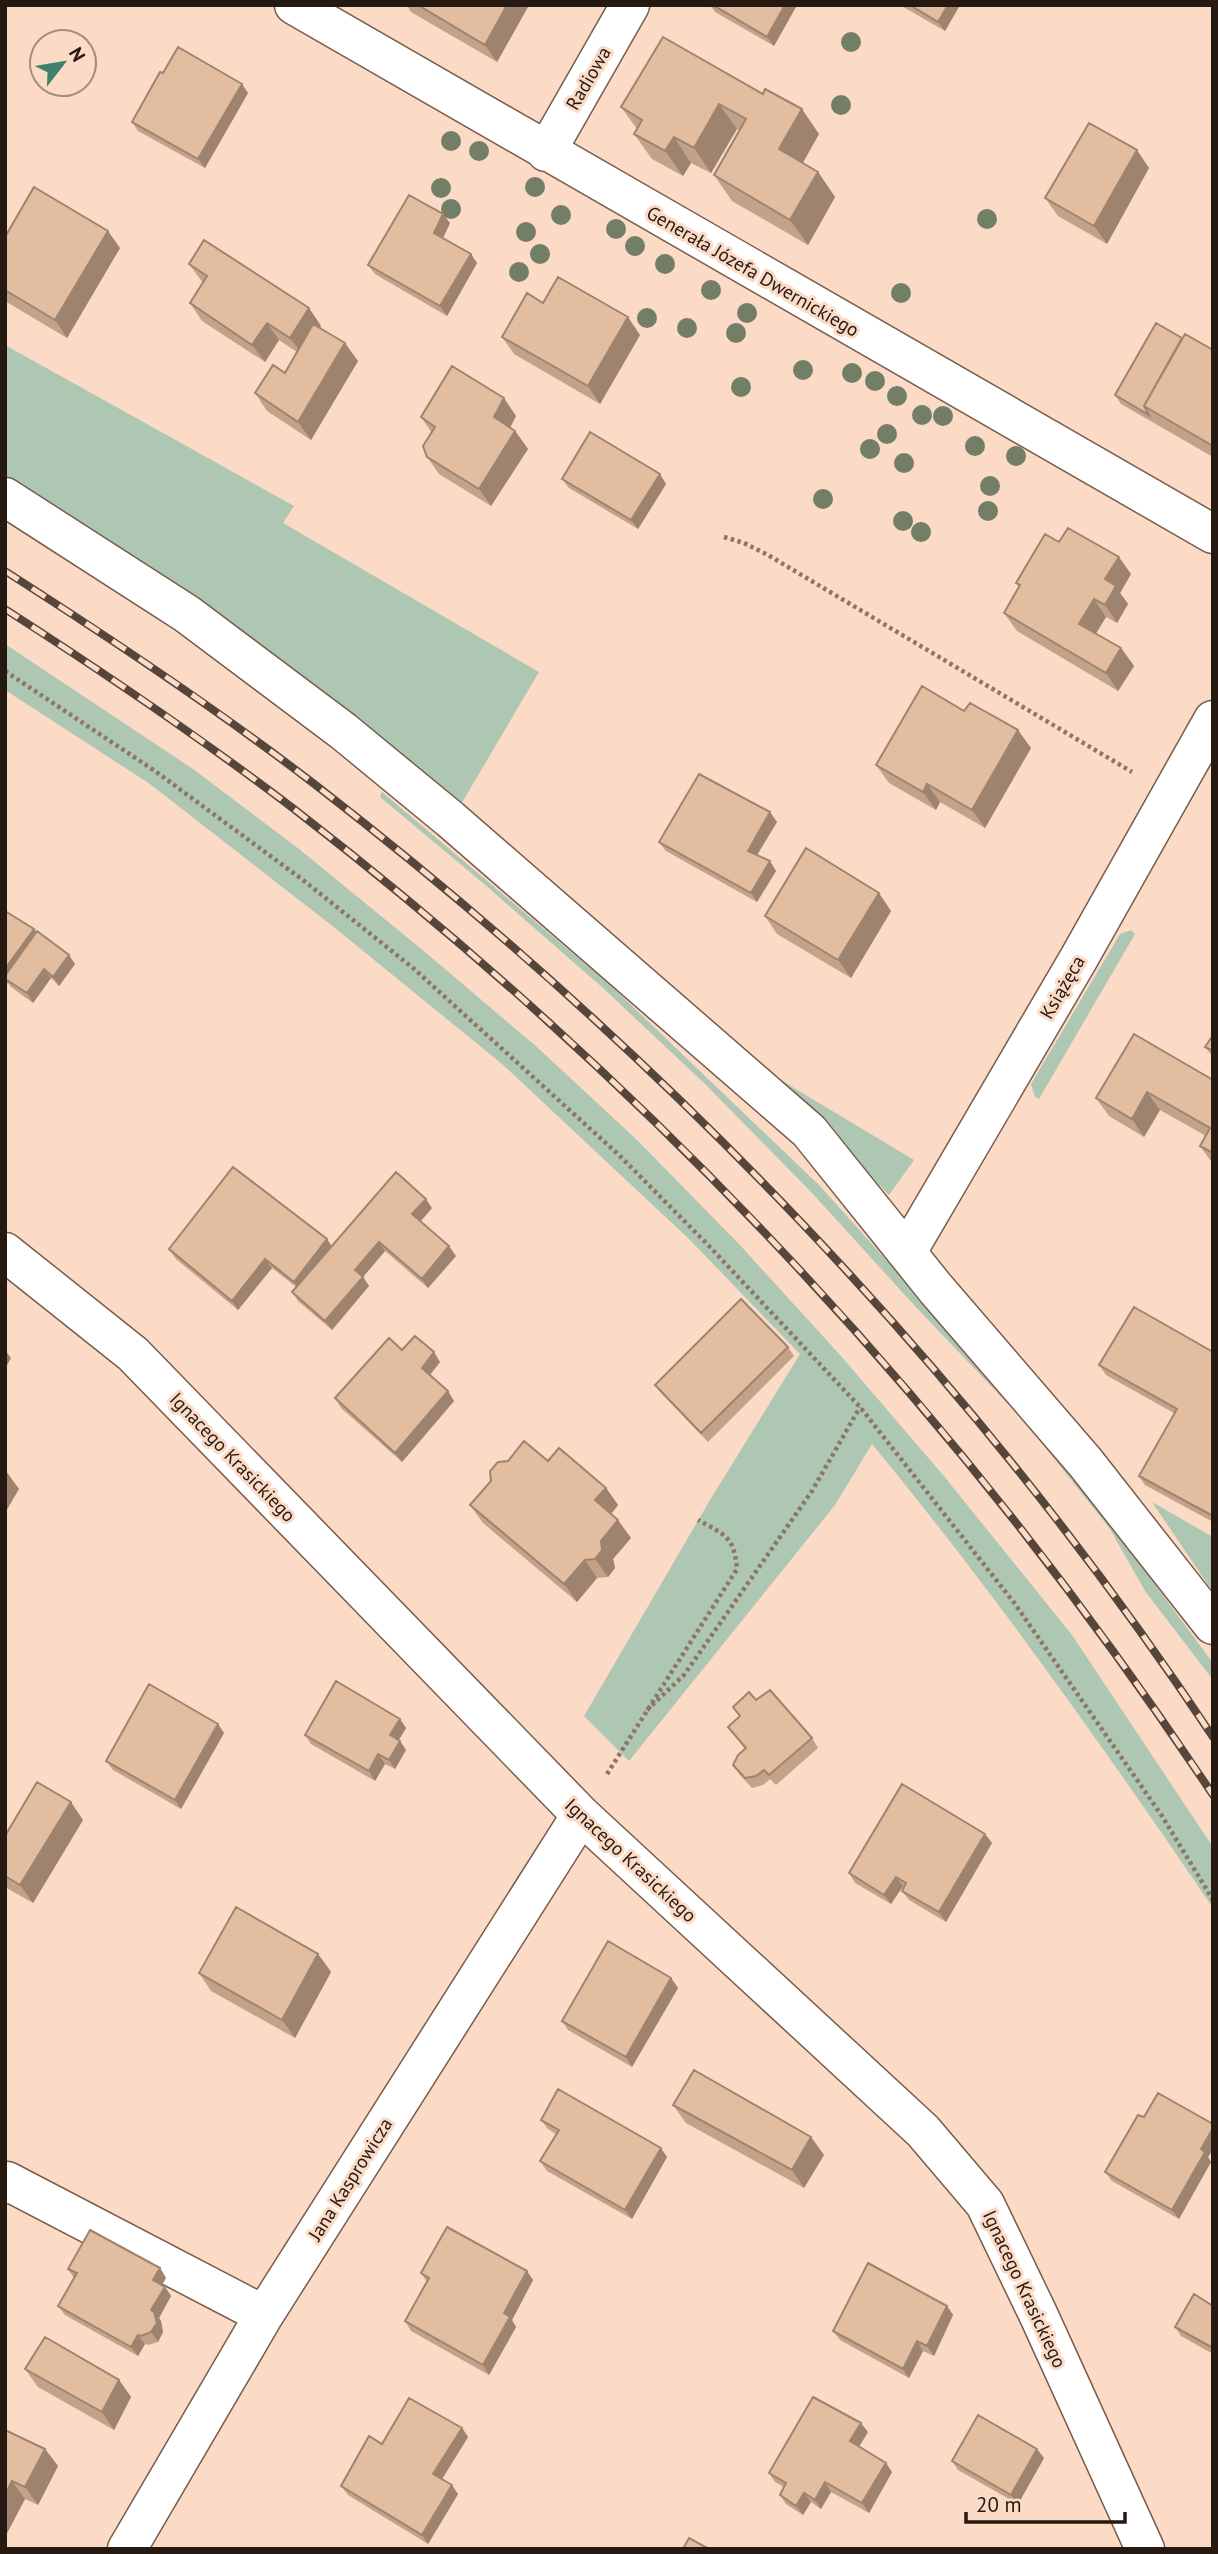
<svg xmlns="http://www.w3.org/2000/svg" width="1218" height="2554" font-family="'PT Sans',sans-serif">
	<rect width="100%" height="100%" fill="#fbdac6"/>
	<path fill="#aec7b3" d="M 5,345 L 294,506 L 283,523 L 539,672 L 460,806 L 5,487 Z
		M 5,644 L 193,769 L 299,849 L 425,952 L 538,1048 L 636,1139 L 739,1244 L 841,1356 L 943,1475 L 1072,1635 L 1213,1847 L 1213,1908 C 1105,1749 994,1592 872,1444 L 835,1505 L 629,1761 L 584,1716 L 710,1500 L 800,1354 L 689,1239 L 502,1064 L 335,928 L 150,784 L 5,690 Z
		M 382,792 L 608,983 L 820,1186 L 921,1299 L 1117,1528 L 1156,1586 L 1213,1663 L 1213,1680 L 1145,1591 L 1110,1529 L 1025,1422 L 914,1305 L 813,1194 L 705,1084 L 603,988 L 483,883 L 380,797 Z
		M 1131,930 L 1135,934 L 1039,1099 L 1035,1097 L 1031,1084 L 1120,934 Z
		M 774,1076 L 914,1160 L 889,1195 Z
		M 1152,1502 L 1213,1537 L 1213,1592 Z"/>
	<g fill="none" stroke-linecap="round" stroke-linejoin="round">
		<defs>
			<path id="minor" d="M 294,5 L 1213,534
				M 546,152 L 630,5
				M 5,497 L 187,614 L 343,731 L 450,819 L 809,1131 L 936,1289 L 1085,1462 L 1213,1625
				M 5,1252 L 133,1354 L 581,1815 L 923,2131 L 985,2204 L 1039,2316 L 1145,2549
				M 907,1252 L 1079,958 L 1213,720
				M 5,2184 L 7,2181 L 264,2315
				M 127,2549 L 264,2315 L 581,1815"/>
		</defs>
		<use href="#minor" stroke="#785c4b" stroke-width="41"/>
		<path stroke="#8c7668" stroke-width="4.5" stroke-dasharray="3.5 3.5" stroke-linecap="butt" d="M 724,537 L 744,543 L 768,555 L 1132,772
			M 5,671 L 155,771 L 303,880 L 413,968 L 619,1155 L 709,1246 L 860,1407 L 1015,1604 L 1162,1816 L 1213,1900
			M 647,1710 L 684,1675 L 812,1491 L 860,1407
			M 607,1774 L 737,1569 C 734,1536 725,1535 698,1520"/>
		<use href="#minor" stroke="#fff" stroke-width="38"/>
		<defs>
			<path id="rail" d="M 5,571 C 110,638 214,707 313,783 C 660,1051 970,1371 1213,1737
				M 5,609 C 103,672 201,738 294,809 C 655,1088 961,1415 1213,1795"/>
		</defs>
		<use href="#rail" stroke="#56453b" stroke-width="8"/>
		<use href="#rail" stroke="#fbdac6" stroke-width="5" stroke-dasharray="16" stroke-linecap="butt"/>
	</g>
	<g fill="#737e66">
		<circle cx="851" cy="42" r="10"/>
		<circle cx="841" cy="105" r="10"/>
		<circle cx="451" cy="141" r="10"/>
		<circle cx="479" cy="151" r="10"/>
		<circle cx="535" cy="187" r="10"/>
		<circle cx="441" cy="188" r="10"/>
		<circle cx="451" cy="209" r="10"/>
		<circle cx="561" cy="215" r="10"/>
		<circle cx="987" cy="219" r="10"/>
		<circle cx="616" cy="229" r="10"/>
		<circle cx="526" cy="232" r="10"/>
		<circle cx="635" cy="246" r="10"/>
		<circle cx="540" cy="254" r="10"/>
		<circle cx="665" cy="264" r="10"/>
		<circle cx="519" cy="272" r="10"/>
		<circle cx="711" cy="290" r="10"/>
		<circle cx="901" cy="293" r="10"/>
		<circle cx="747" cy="313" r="10"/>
		<circle cx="647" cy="318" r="10"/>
		<circle cx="687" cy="328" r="10"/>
		<circle cx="736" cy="333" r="10"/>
		<circle cx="803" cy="370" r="10"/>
		<circle cx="852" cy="373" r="10"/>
		<circle cx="875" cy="381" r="10"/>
		<circle cx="741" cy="387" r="10"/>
		<circle cx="897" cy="396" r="10"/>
		<circle cx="922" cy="415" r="10"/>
		<circle cx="943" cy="416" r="10"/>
		<circle cx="887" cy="434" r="10"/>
		<circle cx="975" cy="446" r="10"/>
		<circle cx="870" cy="449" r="10"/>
		<circle cx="1016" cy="456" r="10"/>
		<circle cx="904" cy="463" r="10"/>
		<circle cx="990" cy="486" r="10"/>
		<circle cx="823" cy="499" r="10"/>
		<circle cx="988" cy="511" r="10"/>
		<circle cx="903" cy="521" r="10"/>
		<circle cx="921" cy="532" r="10"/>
	</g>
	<path fill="#c2a389" d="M 407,5 L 529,5 L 497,62 L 411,12 Z
		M 710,5 L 797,5 L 774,46 L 715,12 Z
		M 900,5 L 960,5 L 945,31 Z
		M 663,37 L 819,134 L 803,163 L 818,172 L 835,197 L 808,245 L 732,201 L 714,175 L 740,130 L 737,129 L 711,173 L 691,163 L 683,176 L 652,159 L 634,134 L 637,129 L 621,107 Z
		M 248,93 L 205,168 L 138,131 L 132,122 Z
		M 1149,168 L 1107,244 L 1058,216 L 1045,198 Z
		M 450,223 L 443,238 L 477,263 L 447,316 L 375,274 L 368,265 Z
		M 5,237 L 120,248 L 67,338 L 5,301 Z
		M 189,264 L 309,308 L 321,326 L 320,328 L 358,361 L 311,440 L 267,411 L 255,393 L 285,373 L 297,352 L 279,340 L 265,362 L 202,321 L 190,303 L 203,283 Z
		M 640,335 L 600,404 L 514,354 L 502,337 Z
		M 1182,338 L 1213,350 L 1213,457 L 1121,404 L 1115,395 Z
		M 516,416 L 510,428 L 515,431 L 528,449 L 491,506 L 439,474 L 427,457 L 432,433 L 421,417 Z
		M 562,479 L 666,484 L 638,529 L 569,488 Z
		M 1059,542 L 1131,574 L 1120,593 L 1128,604 L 1117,623 L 1106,617 L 1096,634 L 1121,648 L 1134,666 L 1118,691 L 1017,631 L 1004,613 L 1019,587 L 1016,583 Z
		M 1031,748 L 985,828 L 940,802 L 936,810 L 889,783 L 876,765 Z
		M 777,822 L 757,855 L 776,871 L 757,902 L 666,851 L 659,842 Z
		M 5,911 L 34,929 L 36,932 L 75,964 L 59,986 L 51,978 L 33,1003 L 11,987 L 8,983 L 5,987 Z
		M 891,911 L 851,978 L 777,934 L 765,916 Z
		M 1213,1035 L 1213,1057 L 1205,1047 Z
		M 1213,1080 L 1213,1164 L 1200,1146 L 1206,1136 L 1160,1110 L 1144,1137 L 1109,1116 L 1096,1098 Z
		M 432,1208 L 421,1221 L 456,1256 L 428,1288 L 385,1251 L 363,1277 L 369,1286 L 332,1330 L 298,1301 L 292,1292 L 296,1287 L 272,1268 L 238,1310 L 176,1259 L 169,1249 L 332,1246 Z
		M 788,1347 L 794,1356 L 708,1442 L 662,1394 L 655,1385 Z
		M 402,1350 L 440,1362 L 430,1375 L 454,1401 L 402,1462 L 341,1408 L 335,1398 Z
		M 1213,1352 L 1213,1522 L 1145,1485 L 1139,1476 L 1174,1413 L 1106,1375 L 1099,1365 Z
		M 548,1461 L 606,1488 L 618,1505 L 611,1514 L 631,1538 L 613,1559 L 615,1568 L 608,1577 L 597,1578 L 577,1602 L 483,1523 L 470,1505 L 491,1481 Z
		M 756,1700 L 812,1738 L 818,1748 L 776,1785 L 770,1779 L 763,1785 L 752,1788 L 740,1775 L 733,1765 L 745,1749 L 728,1727 Z
		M 400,1719 L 406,1728 L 399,1740 L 406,1750 L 395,1769 L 385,1764 L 375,1781 L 311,1744 L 305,1735 Z
		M 224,1733 L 181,1809 L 113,1770 L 106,1761 Z
		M 83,1820 L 33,1903 L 5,1887 L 5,1836 Z
		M 985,1834 L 992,1843 L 946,1922 L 909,1900 L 902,1891 L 904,1887 L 903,1886 L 891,1904 L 855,1883 L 849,1873 Z
		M 318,1954 L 331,1972 L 295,2038 L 211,1991 L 199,1973 Z
		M 671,1978 L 678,1988 L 632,2067 L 568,2030 L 562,2021 Z
		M 673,2105 L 811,2137 L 824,2155 L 804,2188 L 686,2123 Z
		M 1144,2117 L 1213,2124 L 1213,2149 L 1208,2157 L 1211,2162 L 1179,2219 L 1112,2181 L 1105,2172 Z
		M 541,2120 L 667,2157 L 632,2219 L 547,2171 L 540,2161 L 556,2134 L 548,2129 Z
		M 160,2268 L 166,2278 L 162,2285 L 165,2287 L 171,2296 L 159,2318 L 161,2321 L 163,2332 L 158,2342 L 148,2345 L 145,2344 L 138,2356 L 65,2315 L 58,2306 L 74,2278 L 68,2269 Z
		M 421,2273 L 533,2280 L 512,2320 L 516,2327 L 489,2375 L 411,2331 L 405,2321 L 427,2282 Z
		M 947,2306 L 953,2315 L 934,2356 L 923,2351 L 909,2378 L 840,2340 L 833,2331 Z
		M 1213,2306 L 1213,2354 L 1181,2336 L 1175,2327 Z
		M 25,2369 L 119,2380 L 131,2397 L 114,2430 L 38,2387 Z
		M 462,2428 L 468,2437 L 442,2479 L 458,2494 L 428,2544 L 348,2495 L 341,2486 L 382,2444 Z
		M 5,2430 L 45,2449 L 58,2466 L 38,2505 L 25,2499 L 6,2535 L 5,2534 Z
		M 868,2432 L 859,2446 L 892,2472 L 869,2513 L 831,2492 L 821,2509 L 811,2502 L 803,2515 L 786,2504 L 780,2495 L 784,2487 L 775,2482 L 769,2473 Z
		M 1044,2458 L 1018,2504 L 958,2470 L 952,2461 Z"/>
	<path fill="#9e846f" d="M 507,5 L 529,5 L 497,62 L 485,45 Z
		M 785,5 L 797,5 L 774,46 L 767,37 Z
		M 948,5 L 960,5 L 945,31 L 938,22 Z
		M 242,84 L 248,93 L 205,168 L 198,159 Z
		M 719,104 L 737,129 L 711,173 L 694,148 Z
		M 802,109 L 819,134 L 796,174 L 779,149 Z
		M 674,137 L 691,163 L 683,176 L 665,151 Z
		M 1137,150 L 1149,168 L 1107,244 L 1094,226 Z
		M 818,172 L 835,197 L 808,245 L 790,220 Z
		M 443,214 L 450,223 L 441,242 L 434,233 Z
		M 108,231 L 120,248 L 67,338 L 55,320 Z
		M 471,254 L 477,263 L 447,316 L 440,306 Z
		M 309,308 L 321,326 L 303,355 L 290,338 Z
		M 628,317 L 640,335 L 600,404 L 588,386 Z
		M 267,323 L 279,340 L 265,362 L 252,345 Z
		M 345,343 L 358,361 L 311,440 L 298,422 Z
		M 504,398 L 516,416 L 506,435 L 494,417 Z
		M 515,431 L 528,449 L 491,506 L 479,489 Z
		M 660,474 L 666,484 L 638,529 L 631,520 Z
		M 1119,557 L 1131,574 L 1120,593 L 1128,604 L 1117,623 L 1105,605 L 1105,579 Z
		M 1094,599 L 1106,617 L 1091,641 L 1079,624 Z
		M 1121,648 L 1134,666 L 1118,691 L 1106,673 Z
		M 1018,730 L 1031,748 L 985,828 L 972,810 Z
		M 927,784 L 940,802 L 936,810 L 923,792 Z
		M 770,812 L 777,822 L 754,860 L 748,851 Z
		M 770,861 L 776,871 L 757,902 L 751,893 Z
		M 879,893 L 891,911 L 851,978 L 838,960 Z
		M 34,929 L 40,939 L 5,979 L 5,969 Z
		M 69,955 L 75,964 L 59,986 L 53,977 Z
		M 44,969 L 51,978 L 33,1003 L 27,993 Z
		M 1147,1092 L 1160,1110 L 1144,1137 L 1132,1119 Z
		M 426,1199 L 432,1208 L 419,1223 L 412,1214 Z
		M 327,1239 L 333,1248 L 300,1291 L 294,1282 Z
		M 379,1242 L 385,1251 L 363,1277 L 369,1286 L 332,1330 L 325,1321 L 355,1270 Z
		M 449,1246 L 456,1256 L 428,1288 L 422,1279 Z
		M 265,1259 L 272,1268 L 238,1310 L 232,1301 Z
		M 5,1350 L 11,1358 L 5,1369 Z
		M 434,1352 L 440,1362 L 428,1377 L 422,1368 Z
		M 448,1391 L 454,1401 L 402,1462 L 395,1453 Z
		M 6,1471 L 19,1489 L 5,1513 L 5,1474 Z
		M 606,1488 L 618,1505 L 608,1518 L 595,1500 Z
		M 618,1520 L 631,1538 L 613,1559 L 615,1568 L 608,1577 L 595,1559 L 601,1541 Z
		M 585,1560 L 597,1578 L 577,1602 L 564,1584 Z
		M 400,1719 L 406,1728 L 396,1744 L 390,1735 Z
		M 218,1724 L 224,1733 L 181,1809 L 175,1800 Z
		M 400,1741 L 406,1750 L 395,1769 L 389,1760 Z
		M 378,1754 L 385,1764 L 375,1781 L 369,1771 Z
		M 71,1802 L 83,1820 L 33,1903 L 20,1885 Z
		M 985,1834 L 992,1843 L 946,1922 L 939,1912 Z
		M 896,1877 L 903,1886 L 891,1904 L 884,1895 Z
		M 318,1954 L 331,1972 L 295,2038 L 282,2020 Z
		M 671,1978 L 678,1988 L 632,2067 L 626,2057 Z
		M 1213,2128 L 1213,2149 L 1208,2157 L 1211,2162 L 1179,2219 L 1172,2210 L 1201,2149 Z
		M 811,2137 L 824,2155 L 804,2188 L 792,2170 Z
		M 661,2148 L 667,2157 L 632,2219 L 625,2210 Z
		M 160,2268 L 166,2278 L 159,2290 L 153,2280 Z
		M 527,2271 L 533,2280 L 512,2320 L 516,2327 L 489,2375 L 483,2365 L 504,2313 Z
		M 165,2287 L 171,2296 L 159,2318 L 161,2321 L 163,2332 L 158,2342 L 151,2332 L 151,2310 Z
		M 947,2306 L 953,2315 L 934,2356 L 927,2346 Z
		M 138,2335 L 145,2344 L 138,2356 L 131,2347 Z
		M 917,2341 L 923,2351 L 909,2378 L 903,2369 Z
		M 119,2380 L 131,2397 L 114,2430 L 102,2412 Z
		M 861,2423 L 868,2432 L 857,2450 L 850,2441 Z
		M 462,2428 L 468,2437 L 439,2484 L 433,2474 Z
		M 45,2449 L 58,2466 L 38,2505 L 25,2487 Z
		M 1037,2449 L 1044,2458 L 1018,2504 L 1011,2495 Z
		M 886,2463 L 892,2472 L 869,2513 L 862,2503 Z
		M 12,2481 L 25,2499 L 6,2535 L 5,2534 L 5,2495 Z
		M 825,2482 L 831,2492 L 821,2509 L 815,2500 Z
		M 452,2485 L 458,2494 L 428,2544 L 422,2535 Z
		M 804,2493 L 811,2502 L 803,2515 L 796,2506 Z"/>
	<path fill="#e2bd9f" stroke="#9e846f" stroke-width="2" d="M 418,5 L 507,5 L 485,45 Z
		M 713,5 L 785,5 L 767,37 Z
		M 910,5 L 948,5 L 938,22 Z
		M 663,37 L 763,94 L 765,89 L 802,109 L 779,149 L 818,172 L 790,220 L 714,175 L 746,119 L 719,104 L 694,148 L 674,137 L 665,151 L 634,134 L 642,120 L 621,107 Z
		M 178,47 L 242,84 L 198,159 L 132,122 L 160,72 L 163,73 Z
		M 1089,123 L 1137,150 L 1094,226 L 1045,198 Z
		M 34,187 L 108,231 L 55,320 L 5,290 L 5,237 Z
		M 409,195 L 443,214 L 434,233 L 471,254 L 440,306 L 368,265 Z
		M 204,240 L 309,308 L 290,338 L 267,323 L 252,345 L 190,303 L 207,276 L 189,264 Z
		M 558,277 L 628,317 L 588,386 L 502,337 L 527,293 L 543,303 Z
		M 1156,323 L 1182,338 L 1144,406 L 1149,415 L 1115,395 Z
		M 313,324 L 345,343 L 298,422 L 255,393 L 273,365 L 285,373 Z
		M 1185,334 L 1213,350 L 1213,446 L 1144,406 Z
		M 452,366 L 504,398 L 494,417 L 515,431 L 479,489 L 427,457 L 423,446 L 435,427 L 421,417 Z
		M 590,432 L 660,474 L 631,520 L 562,479 Z
		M 1068,528 L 1119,557 L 1105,579 L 1116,586 L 1105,605 L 1094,599 L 1079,624 L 1121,648 L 1106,673 L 1004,613 L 1020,585 L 1016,583 L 1045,534 L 1059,542 Z
		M 922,686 L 964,711 L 970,703 L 1018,730 L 972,810 L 927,784 L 923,792 L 876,765 Z
		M 699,774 L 770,812 L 748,851 L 770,861 L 751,893 L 659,842 Z
		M 806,848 L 879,893 L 838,960 L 765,916 Z
		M 5,911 L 34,929 L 5,969 Z
		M 37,931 L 69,955 L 53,977 L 44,969 L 27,993 L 5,979 L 5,976 Z
		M 1134,1034 L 1213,1080 L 1213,1153 L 1200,1146 L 1210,1128 L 1147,1092 L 1132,1119 L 1096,1098 Z
		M 1213,1035 L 1213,1051 L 1205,1047 Z
		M 233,1167 L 327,1239 L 294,1282 L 265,1259 L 232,1301 L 169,1249 Z
		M 396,1172 L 426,1199 L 412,1214 L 449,1246 L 422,1279 L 379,1242 L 355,1270 L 363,1277 L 325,1321 L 292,1292 Z
		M 741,1299 L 788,1347 L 701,1433 L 655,1385 Z
		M 1134,1307 L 1213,1352 L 1213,1516 L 1139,1476 L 1177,1409 L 1099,1365 Z
		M 415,1336 L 434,1352 L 422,1368 L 448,1391 L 395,1453 L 335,1398 L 389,1338 L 402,1350 Z
		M 524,1441 L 548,1461 L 559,1448 L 606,1488 L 595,1500 L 618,1520 L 601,1541 L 602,1550 L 595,1559 L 585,1560 L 564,1584 L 470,1505 L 491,1481 L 490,1471 L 498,1462 L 508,1461 Z
		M 336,1681 L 400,1719 L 390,1735 L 400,1741 L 389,1760 L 378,1754 L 369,1771 L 305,1735 Z
		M 149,1684 L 218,1724 L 175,1800 L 106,1761 Z
		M 770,1690 L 812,1738 L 769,1775 L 764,1770 L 756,1776 L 745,1778 L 733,1765 L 738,1755 L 746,1748 L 728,1727 L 740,1716 L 733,1707 L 749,1692 L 756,1700 Z
		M 37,1782 L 71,1802 L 20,1885 L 5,1876 L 5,1836 Z
		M 902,1784 L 985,1834 L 939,1912 L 902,1891 L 906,1883 L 896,1877 L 884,1895 L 849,1873 Z
		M 236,1907 L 318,1954 L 282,2020 L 199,1973 Z
		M 608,1941 L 671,1978 L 626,2057 L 562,2021 Z
		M 694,2070 L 811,2137 L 792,2170 L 673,2105 Z
		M 558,2089 L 661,2148 L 625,2210 L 540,2161 L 559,2130 L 541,2120 Z
		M 1158,2093 L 1213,2124 L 1213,2128 L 1201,2149 L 1205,2152 L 1172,2210 L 1105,2172 L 1138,2115 L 1144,2117 Z
		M 447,2227 L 527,2271 L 504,2313 L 510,2317 L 483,2365 L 405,2321 L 429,2278 L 421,2273 Z
		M 90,2230 L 160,2268 L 153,2280 L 165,2287 L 151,2310 L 154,2312 L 157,2323 L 151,2332 L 141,2336 L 138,2335 L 131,2347 L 58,2306 L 77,2273 L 68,2269 Z
		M 868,2263 L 947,2306 L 927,2346 L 917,2341 L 903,2369 L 833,2331 Z
		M 1194,2294 L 1213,2306 L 1213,2348 L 1175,2327 Z
		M 45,2337 L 119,2380 L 102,2412 L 25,2369 Z
		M 813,2397 L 861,2423 L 850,2441 L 886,2463 L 862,2503 L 825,2482 L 815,2500 L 804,2493 L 796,2506 L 780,2495 L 786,2483 L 769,2473 Z
		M 409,2398 L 462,2428 L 433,2474 L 452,2485 L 422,2535 L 341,2486 L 369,2436 L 382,2444 Z
		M 978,2415 L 1037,2449 L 1011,2495 L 952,2461 Z
		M 5,2430 L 45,2449 L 25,2487 L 12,2481 L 5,2495 Z
		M 689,2538 L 709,2549 L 683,2549 Z"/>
	<g text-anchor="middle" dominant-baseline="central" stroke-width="6" stroke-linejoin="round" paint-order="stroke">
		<g font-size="19" fill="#251912" stroke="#fbdac6">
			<text transform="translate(588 78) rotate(-60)">Radiowa</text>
			<text transform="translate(753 271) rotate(30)">Generała Józefa Dwernickiego</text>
			<text transform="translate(1062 987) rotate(-60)">Książęca</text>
			<text transform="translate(233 1457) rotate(46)">Ignacego Krasickiego</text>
			<text transform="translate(631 1860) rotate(43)">Ignacego Krasickiego</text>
			<text transform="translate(350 2179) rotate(-58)">Jana Kasprowicza</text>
			<text transform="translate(1025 2289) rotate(65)">Ignacego Krasickiego</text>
		</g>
	</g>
	<rect width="1218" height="2554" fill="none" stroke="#251912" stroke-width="14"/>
	<g transform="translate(63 63) rotate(59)"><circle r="33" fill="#fbdac6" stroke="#a58d7e" stroke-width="2"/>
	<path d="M0-5L12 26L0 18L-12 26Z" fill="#41806e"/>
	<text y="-10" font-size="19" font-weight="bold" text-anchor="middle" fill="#251912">N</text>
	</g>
	<path d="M966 2512v10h159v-10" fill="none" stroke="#251912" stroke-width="3.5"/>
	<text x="976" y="2512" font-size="21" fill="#251912" stroke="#fbdac6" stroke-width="5" paint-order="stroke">20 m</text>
</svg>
